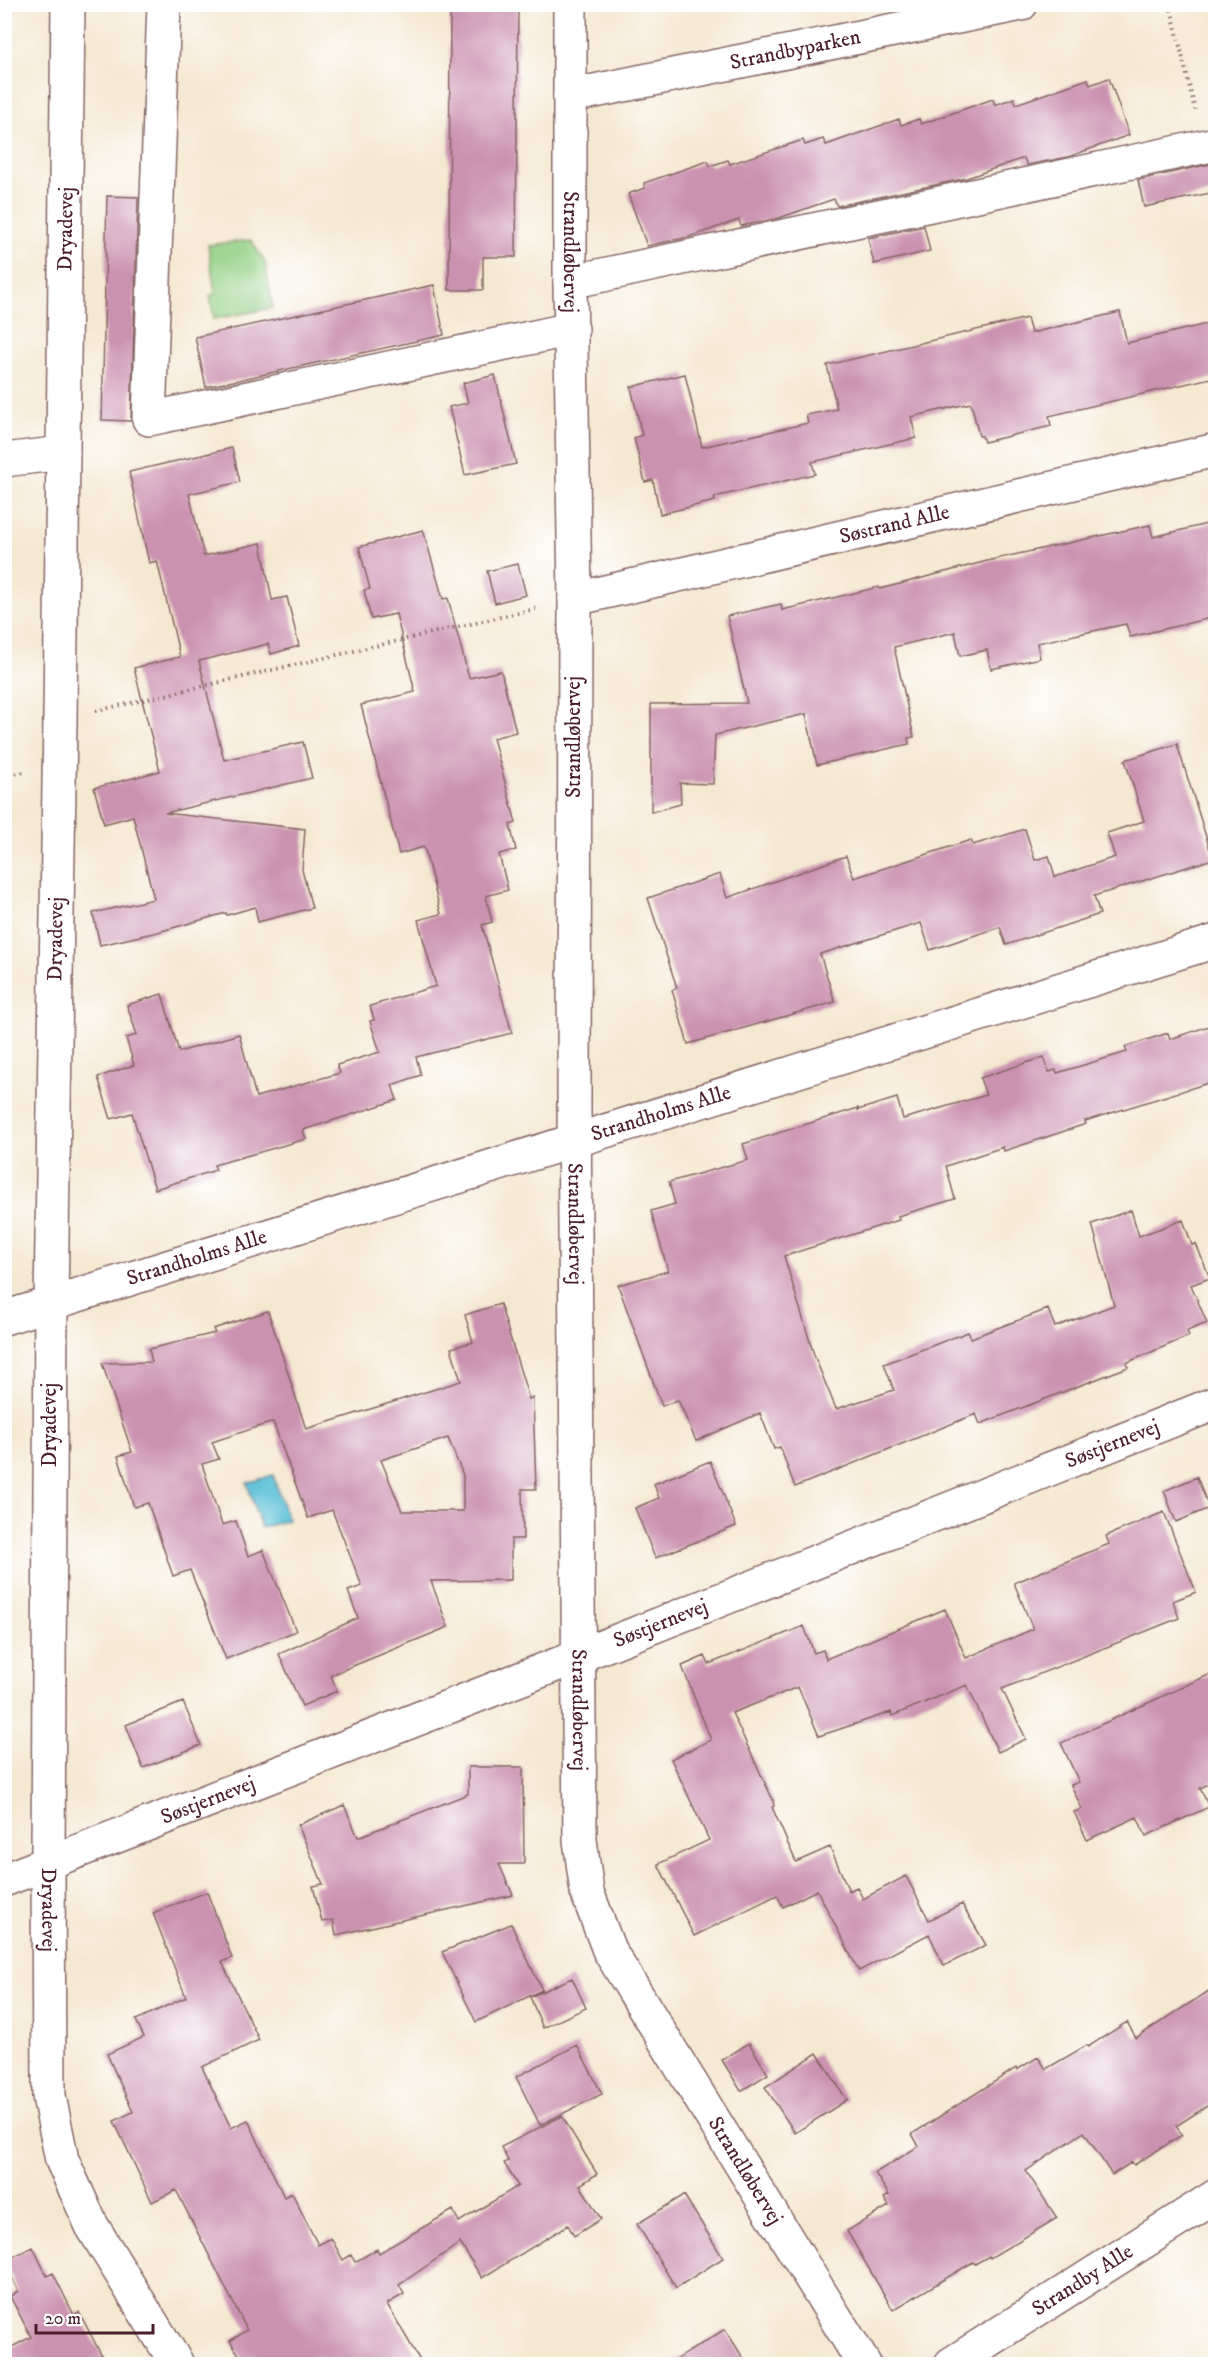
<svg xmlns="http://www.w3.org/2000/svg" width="1220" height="2369" font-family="'IM FELL DW Pica',serif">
	<rect width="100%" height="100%" fill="#fff"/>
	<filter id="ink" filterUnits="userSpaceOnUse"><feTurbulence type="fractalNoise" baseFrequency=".0167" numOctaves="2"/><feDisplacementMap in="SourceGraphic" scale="12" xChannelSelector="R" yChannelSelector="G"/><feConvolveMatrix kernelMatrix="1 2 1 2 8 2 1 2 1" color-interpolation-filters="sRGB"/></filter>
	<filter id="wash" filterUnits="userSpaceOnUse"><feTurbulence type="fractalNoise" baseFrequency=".008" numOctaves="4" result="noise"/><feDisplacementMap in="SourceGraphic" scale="24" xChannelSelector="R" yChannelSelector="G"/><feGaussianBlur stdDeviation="1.35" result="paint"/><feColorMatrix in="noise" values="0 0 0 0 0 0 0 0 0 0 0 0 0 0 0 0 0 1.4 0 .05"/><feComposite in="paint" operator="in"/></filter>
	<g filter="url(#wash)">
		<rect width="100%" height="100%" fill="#f4e8d0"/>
		<path fill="#93cf84" stroke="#6e7758" stroke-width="1.5" d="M 251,240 L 265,262 L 273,308 L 214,319 L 210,295 L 215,294 L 208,245 Z"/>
		<path fill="#58bfd6" stroke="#516f80" stroke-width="1.5" d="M 273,1475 L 288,1520 L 261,1528 L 247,1483 Z"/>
		<g id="blocks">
			<path fill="#ca91b0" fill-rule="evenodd" d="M 450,4 L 518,4 L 516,257 L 483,257 L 483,290 L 449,290 Z
				M 1109,78 L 1129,135 L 1068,157 L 1027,165 L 1024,158 L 967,178 L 837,206 L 834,199 L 779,218 L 741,226 L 739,220 L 689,237 L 647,246 L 628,194 L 645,188 L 644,183 L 708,161 L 710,166 L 728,160 L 730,164 L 803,140 L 805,145 L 823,139 L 826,145 L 899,119 L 901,125 L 919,119 L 921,124 L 993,99 L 995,105 L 1014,98 L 1016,104 L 1088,79 L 1090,85 Z
				M 1215,163 L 1215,192 L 1144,207 L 1138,180 Z
				M 107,196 L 138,197 L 131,421 L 102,420 Z
				M 924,226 L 930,251 L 874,264 L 868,238 Z
				M 434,285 L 444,335 L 206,387 L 195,337 Z
				M 1120,312 L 1127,343 L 1215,322 L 1215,377 L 1049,416 L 1051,426 L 984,442 L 982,436 L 979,436 L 971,403 L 911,417 L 916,438 L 812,462 L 815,474 L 714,497 L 715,501 L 660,514 L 653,480 L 645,482 L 634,438 L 642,435 L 631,387 L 685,374 L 702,447 L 808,423 L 806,415 L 837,409 L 827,365 L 1027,318 L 1031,333 Z
				M 495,375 L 516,464 L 465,475 L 449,407 L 468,403 L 463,383 Z
				M 232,448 L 240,482 L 189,494 L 204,556 L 261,543 L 272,600 L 287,597 L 299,646 L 271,654 L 268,644 L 199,661 L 224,760 L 303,742 L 312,778 L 165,813 L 305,829 L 302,870 L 312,908 L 258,922 L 255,907 L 227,915 L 226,913 L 158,932 L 100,945 L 93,913 L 154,899 L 133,816 L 104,824 L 94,788 L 160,771 L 134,668 L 180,657 L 157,561 L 149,563 L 129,472 Z
				M 1215,522 L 1215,617 L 1130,637 L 1126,624 L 1037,643 L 1040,658 L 991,669 L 987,650 L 960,656 L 955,632 L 894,647 L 914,737 L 908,738 L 909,744 L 817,765 L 806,714 L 715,735 L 713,784 L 680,783 L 681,804 L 651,812 L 651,704 L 747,703 L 727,616 L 781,604 L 782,610 L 879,587 L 880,589 L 991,560 L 1150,525 L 1153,537 Z
				M 423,530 L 443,599 L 448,598 L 469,678 L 501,671 L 516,732 L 493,738 L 516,823 L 510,825 L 516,850 L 499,854 L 508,890 L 486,896 L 492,922 L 482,925 L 512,1033 L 416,1057 L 421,1075 L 392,1085 L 397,1100 L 303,1130 L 306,1139 L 214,1165 L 216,1170 L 155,1189 L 132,1113 L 111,1119 L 98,1077 L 134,1065 L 126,1038 L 137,1035 L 127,1005 L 162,994 L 179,1052 L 239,1034 L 256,1097 L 340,1073 L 337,1065 L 380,1052 L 370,1021 L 374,1020 L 370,1006 L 436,986 L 418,920 L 441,914 L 424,847 L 399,854 L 361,705 L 415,692 L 396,614 L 371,619 L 364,590 L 370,589 L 359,547 Z
				M 518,564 L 526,595 L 495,603 L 487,571 Z
				M 1177,744 L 1213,859 L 1094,896 L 1100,914 L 1006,945 L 1000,927 L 930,950 L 921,923 L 820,954 L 835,1002 L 688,1044 L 672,990 L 677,988 L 648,898 L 720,874 L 727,898 L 846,856 L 854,878 L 971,840 L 973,845 L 1025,829 L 1035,860 L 1049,856 L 1055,877 L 1115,857 L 1107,833 L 1144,821 L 1125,760 Z
				M 1215,1024 L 1215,1081 L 1085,1121 L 1086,1124 L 1004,1151 L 1003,1147 L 946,1166 L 955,1199 L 898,1216 L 899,1220 L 784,1256 L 814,1355 L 836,1409 L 894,1390 L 884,1364 L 968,1332 L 971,1338 L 1048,1309 L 1055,1327 L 1114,1305 L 1092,1224 L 1131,1210 L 1139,1236 L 1183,1220 L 1192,1245 L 1196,1244 L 1210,1278 L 1191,1285 L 1207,1323 L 1187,1331 L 1189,1336 L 1126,1363 L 1128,1367 L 980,1424 L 976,1414 L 795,1487 L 780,1447 L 774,1449 L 760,1413 L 696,1441 L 678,1400 L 662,1406 L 618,1285 L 668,1271 L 651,1211 L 675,1204 L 669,1182 L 748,1160 L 743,1144 L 858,1108 L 858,1110 L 897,1098 L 903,1119 L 986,1095 L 980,1078 L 1044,1057 L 1049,1072 L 1056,1070 L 1057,1073 L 1127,1052 L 1125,1047 L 1168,1033 L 1170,1039 Z
				M 500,1304 L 529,1399 L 533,1397 L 536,1489 L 522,1489 L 523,1539 L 511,1539 L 511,1580 L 431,1581 L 448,1627 L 331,1675 L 337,1691 L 302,1706 L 279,1654 L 358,1618 L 348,1591 L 362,1586 L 332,1510 L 308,1518 L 273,1422 L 212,1442 L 219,1459 L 202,1464 L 222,1525 L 236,1521 L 248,1556 L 263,1550 L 296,1631 L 226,1659 L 190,1570 L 173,1576 L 148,1503 L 134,1507 L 118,1456 L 132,1452 L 102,1363 L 152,1362 L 149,1349 L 215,1333 L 213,1329 L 268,1311 L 306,1429 L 461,1381 L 451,1348 L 473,1342 L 465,1315 ZM 448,1438 L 463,1475 L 463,1511 L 402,1511 L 381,1460 Z
				M 710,1461 L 736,1526 L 655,1558 L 635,1508 L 659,1498 L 654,1484 Z
				M 1197,1477 L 1209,1508 L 1176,1522 L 1164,1491 Z
				M 1164,1512 L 1196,1592 L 1173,1601 L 1179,1618 L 1002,1689 L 1026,1739 L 998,1752 L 967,1685 L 892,1716 L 891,1712 L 819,1736 L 798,1687 L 732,1713 L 773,1800 L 774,1806 L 772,1807 L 796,1862 L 830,1847 L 849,1891 L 857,1887 L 863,1899 L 906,1876 L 929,1920 L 962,1904 L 986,1945 L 944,1966 L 929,1934 L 859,1971 L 817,1890 L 783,1907 L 777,1895 L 694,1936 L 658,1864 L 709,1840 L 671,1759 L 711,1740 L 682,1666 L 705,1656 L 709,1664 L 804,1626 L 814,1653 L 823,1650 L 826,1659 L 945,1609 L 966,1658 L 1033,1629 L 1014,1583 L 1109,1544 L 1106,1536 Z
				M 1215,1672 L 1215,1781 L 1200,1788 L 1209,1807 L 1146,1836 L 1137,1817 L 1087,1840 L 1074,1812 L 1082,1809 L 1071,1785 L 1079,1782 L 1061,1743 Z
				M 183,1702 L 201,1745 L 143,1768 L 126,1725 Z
				M 468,1767 L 523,1767 L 524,1864 L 499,1864 L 513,1895 L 336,1935 L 333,1920 L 322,1922 L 313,1886 L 323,1884 L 298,1825 L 344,1805 L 358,1837 L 468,1794 Z
				M 207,1892 L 232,1958 L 222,1962 L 259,2040 L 202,2067 L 231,2128 L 248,2120 L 284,2197 L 292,2193 L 318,2245 L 331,2238 L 343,2260 L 351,2255 L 355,2262 L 377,2249 L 379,2253 L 453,2210 L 459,2222 L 518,2186 L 504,2163 L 508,2161 L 501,2147 L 562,2116 L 597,2174 L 580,2185 L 601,2219 L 574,2236 L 568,2225 L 482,2278 L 460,2243 L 399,2285 L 404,2294 L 387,2304 L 422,2364 L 245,2364 L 230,2341 L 247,2330 L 176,2190 L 152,2202 L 114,2121 L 133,2112 L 107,2054 L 144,2037 L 136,2020 L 186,1997 L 153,1913 Z
				M 511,1924 L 542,1990 L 476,2022 L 442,1952 Z
				M 572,1978 L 586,2008 L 543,2028 L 530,1997 Z
				M 1215,1987 L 1215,2101 L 1176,2126 L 1182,2135 L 1134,2165 L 1132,2162 L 1112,2175 L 1084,2132 L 1026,2171 L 1057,2218 L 990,2258 L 989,2256 L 975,2264 L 973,2262 L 893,2310 L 847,2231 L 889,2206 L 884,2198 L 889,2195 L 875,2173 L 919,2146 L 912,2134 L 1016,2068 L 1017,2070 L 1038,2057 L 1046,2069 L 1087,2045 L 1088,2047 L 1127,2022 L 1136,2038 Z
				M 749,2043 L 768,2074 L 741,2091 L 722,2060 Z
				M 577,2045 L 602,2094 L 540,2125 L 516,2077 Z
				M 817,2053 L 847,2100 L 795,2133 L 765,2087 Z
				M 684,2195 L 723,2258 L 676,2288 L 637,2224 Z
				M 33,2247 L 47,2276 L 53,2273 L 74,2315 L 79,2312 L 106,2364 L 4,2364 L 4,2351 L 31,2337 L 10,2296 L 18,2291 L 4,2261 Z
				M 725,2329 L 747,2364 L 669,2364 Z"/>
		</g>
	</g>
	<g filter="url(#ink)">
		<use href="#blocks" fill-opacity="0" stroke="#866565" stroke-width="1.5"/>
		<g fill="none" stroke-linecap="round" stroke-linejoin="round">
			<defs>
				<g id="minor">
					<path id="s1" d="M 68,4 L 60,719 L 51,1304 L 48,1862 L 49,2096 L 62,2160 L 92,2226 L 177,2364"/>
					<path d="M 164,4 L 149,419 L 572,329"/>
					<path id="s2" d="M 570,4 L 570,282 L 575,599 L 574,1105 L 580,1840 L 587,1892 L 609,1950 L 864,2364"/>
					<path id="s3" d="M 570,96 L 1021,4"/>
					<path d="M 570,282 L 1216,144"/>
					<path d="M 4,460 L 63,453"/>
					<path id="s4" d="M 575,599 L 1216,450"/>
					<path id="s5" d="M 4,1318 L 1216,941"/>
					<path id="s6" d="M 4,1880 L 579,1656 L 1216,1403"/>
					<path id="s7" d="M 951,2364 L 1216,2196"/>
				</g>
			</defs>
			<use href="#minor" stroke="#866565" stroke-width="36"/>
			<path stroke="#866565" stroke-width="4" stroke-dasharray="1.5 4.5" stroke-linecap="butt" d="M 1170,4 L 1195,110
				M 96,711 L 539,608
				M 4,776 L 24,772"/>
			<use href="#minor" stroke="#fff" stroke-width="33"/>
		</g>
	</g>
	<g text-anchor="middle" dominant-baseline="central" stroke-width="5" stroke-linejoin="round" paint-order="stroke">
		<g font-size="21" fill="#4a1f2b" stroke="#fff">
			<text stroke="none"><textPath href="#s3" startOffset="230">Strandbyparken</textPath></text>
			<text transform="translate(66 229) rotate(-89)">Dryadevej</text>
			<text stroke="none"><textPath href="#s2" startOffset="248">Strandløbervej</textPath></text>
			<text stroke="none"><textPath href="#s4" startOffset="328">Søstrand Alle</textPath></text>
			<text transform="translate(574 737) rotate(-90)">Strandløbervej</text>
			<text transform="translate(56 939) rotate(-89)">Dryadevej</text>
			<text stroke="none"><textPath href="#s5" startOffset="688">Strandholms Alle</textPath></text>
			<text stroke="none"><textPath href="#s2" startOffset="1220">Strandløbervej</textPath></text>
			<text stroke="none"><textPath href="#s5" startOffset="202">Strandholms Alle</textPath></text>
			<text transform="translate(50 1425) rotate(-90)">Dryadevej</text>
			<text stroke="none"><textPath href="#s6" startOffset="1191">Søstjernevej</textPath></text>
			<text stroke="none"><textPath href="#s6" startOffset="705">Søstjernevej</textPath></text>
			<text stroke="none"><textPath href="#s2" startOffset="1706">Strandløbervej</textPath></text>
			<text stroke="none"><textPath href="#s6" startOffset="219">Søstjernevej</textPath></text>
			<text stroke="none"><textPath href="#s1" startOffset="1906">Dryadevej</textPath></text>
			<text stroke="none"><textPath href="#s2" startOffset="2210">Strandløbervej</textPath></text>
			<text stroke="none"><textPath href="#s7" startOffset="156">Strandby Alle</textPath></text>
		</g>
	</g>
	<rect width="1220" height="2369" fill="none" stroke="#fff" stroke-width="24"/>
	<path d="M36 2324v9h117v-9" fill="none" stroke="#4a1f2b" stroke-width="3"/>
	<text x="45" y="2324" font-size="18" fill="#4a1f2b" stroke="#ffffff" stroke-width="4.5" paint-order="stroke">20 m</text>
</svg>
